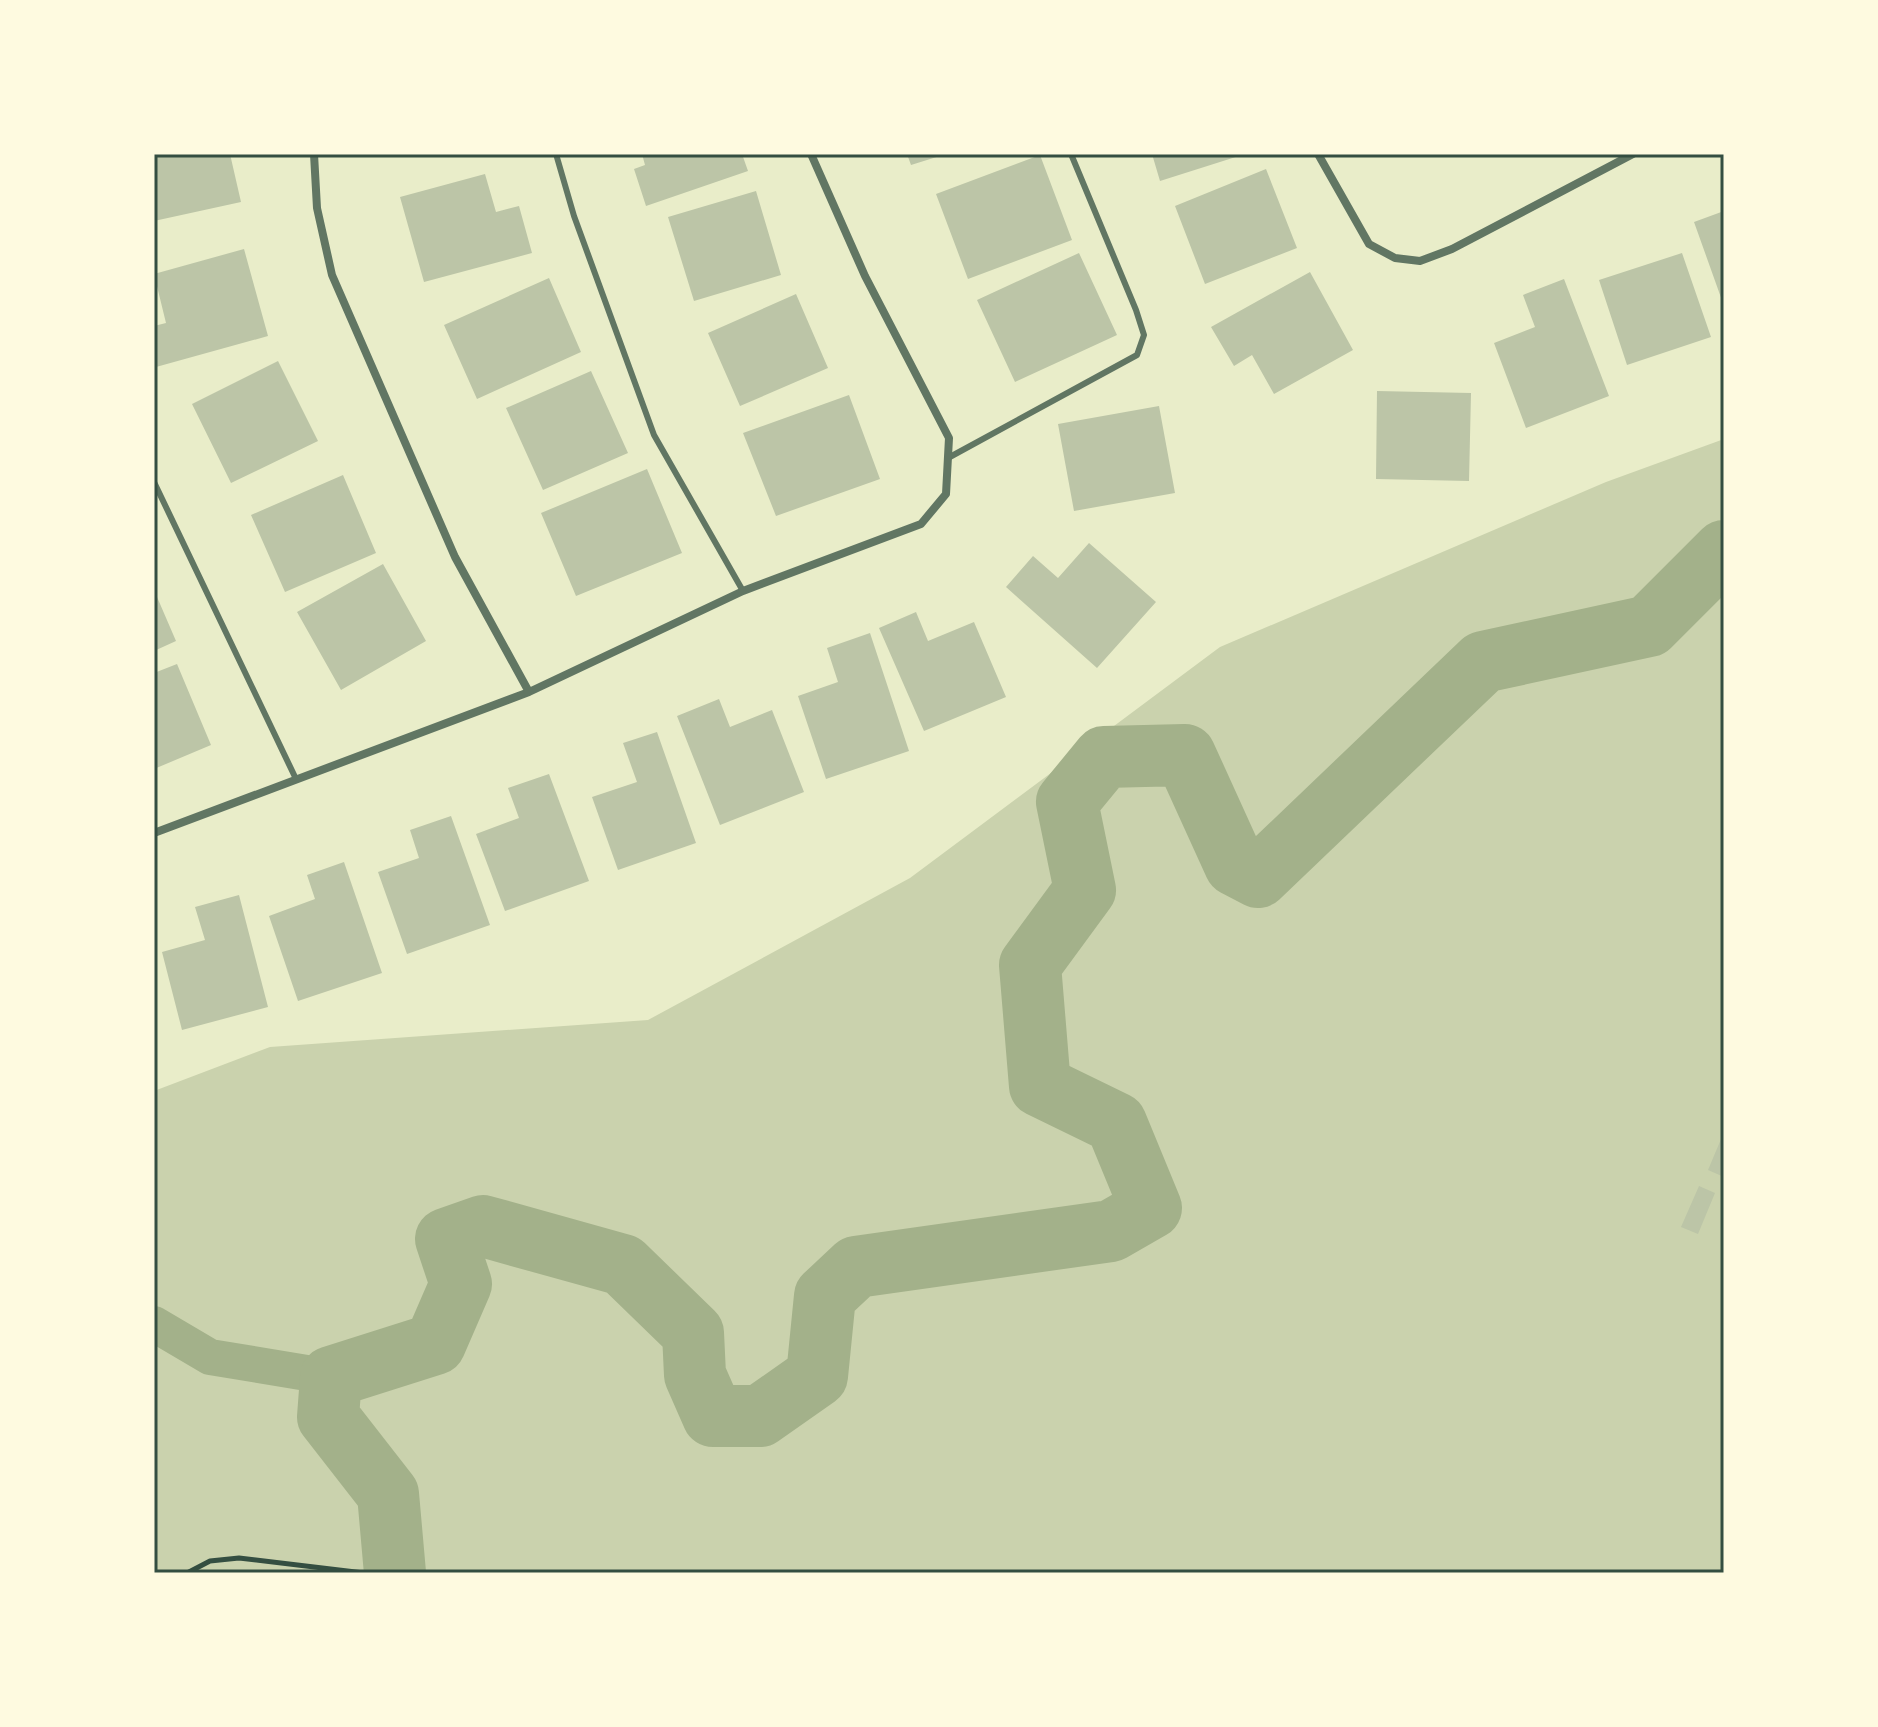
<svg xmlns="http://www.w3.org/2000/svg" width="1878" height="1727" font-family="Karla,sans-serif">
	<rect width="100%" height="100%" fill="#e9edc9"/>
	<path fill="#cad2ad" d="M 1724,439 L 1724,1573 L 154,1573 L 154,1091 L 270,1047 L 648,1020 L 910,878 L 1220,647 L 1606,482 Z"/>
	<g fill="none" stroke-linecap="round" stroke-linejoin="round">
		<path stroke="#a3b18a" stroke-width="36" d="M 154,1324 L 210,1357 L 331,1377"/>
		<path stroke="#a3b18a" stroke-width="62" d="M 395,1573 L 388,1494 L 328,1417 L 331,1377 L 435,1344 L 461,1284 L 446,1239 L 483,1226 L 623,1265 L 693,1333 L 695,1375 L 713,1416 L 760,1416 L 817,1376 L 825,1296 L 856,1267 L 1111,1231 L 1151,1208 L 1116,1123 L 1040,1086 L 1030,965 L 1085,890 L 1067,802 L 1104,757 L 1185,755 L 1235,865 L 1258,877 L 1483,662 L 1649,626 L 1724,551"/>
	</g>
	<path fill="#bcc5a7" d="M 154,154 L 230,154 L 241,202 L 154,221 Z
		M 642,154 L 742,154 L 748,171 L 646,206 L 634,169 L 645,165 Z
		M 907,154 L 943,154 L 943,155 L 911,165 Z
		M 1152,154 L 1242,154 L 1242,155 L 1160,181 Z
		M 1040,155 L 1072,240 L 968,279 L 936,194 Z
		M 1266,169 L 1297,248 L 1205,284 L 1175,206 Z
		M 485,174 L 496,212 L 519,206 L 532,253 L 424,282 L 400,197 Z
		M 756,191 L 781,275 L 694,301 L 668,217 Z
		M 1724,211 L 1724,306 L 1694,222 Z
		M 244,249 L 268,336 L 156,367 L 154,326 L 166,323 L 154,274 Z
		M 1079,253 L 1117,335 L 1015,382 L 977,300 Z
		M 1682,253 L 1711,337 L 1627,365 L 1599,280 Z
		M 1310,272 L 1353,350 L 1274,394 L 1252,355 L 1234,366 L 1211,327 Z
		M 549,278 L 581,352 L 477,399 L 444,325 Z
		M 1564,279 L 1609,396 L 1526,428 L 1494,343 L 1535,327 L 1523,295 Z
		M 796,294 L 828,368 L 740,406 L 708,333 Z
		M 278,361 L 318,441 L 231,483 L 192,404 Z
		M 591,371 L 628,453 L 543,490 L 506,408 Z
		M 1377,391 L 1471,393 L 1469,481 L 1376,479 Z
		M 849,395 L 880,479 L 776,516 L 743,433 Z
		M 1159,406 L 1175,493 L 1074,511 L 1058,424 Z
		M 647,469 L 682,553 L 576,596 L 541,513 Z
		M 343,475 L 376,553 L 285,592 L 251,515 Z
		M 1089,543 L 1156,602 L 1097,668 L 1006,587 L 1033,556 L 1058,578 Z
		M 383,564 L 426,641 L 341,690 L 297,612 Z
		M 154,590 L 176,641 L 154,651 Z
		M 916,612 L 928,641 L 974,622 L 1006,697 L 924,731 L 879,628 Z
		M 870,633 L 909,751 L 826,779 L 798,696 L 838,682 L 827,648 Z
		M 177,664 L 211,745 L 154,769 L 154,673 Z
		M 719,699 L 730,727 L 772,710 L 804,792 L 720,825 L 677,716 Z
		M 657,732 L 696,843 L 618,870 L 592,797 L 637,782 L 623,743 Z
		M 549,774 L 589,881 L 505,911 L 476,834 L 519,818 L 508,788 Z
		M 451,816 L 490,925 L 407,954 L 378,872 L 419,858 L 410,830 Z
		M 344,862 L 382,973 L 298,1001 L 269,916 L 315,899 L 307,875 Z
		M 239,895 L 268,1007 L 182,1030 L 162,952 L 205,940 L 195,907 Z
		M 1724,1132 L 1724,1177 L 1708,1170 Z
		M 1699,1186 L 1715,1193 L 1698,1234 L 1681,1227 Z"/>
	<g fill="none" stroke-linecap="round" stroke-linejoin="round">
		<path stroke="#344e41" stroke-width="5" d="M 187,1573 L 210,1561 L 239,1558 L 364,1573"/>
		<path stroke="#617663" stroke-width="6" d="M 556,154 L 574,216 L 654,435 L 743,591
			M 948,458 L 1137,355 L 1144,335 L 1136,310 L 1071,154
			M 154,482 L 296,779"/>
		<path stroke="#617663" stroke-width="8" d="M 314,154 L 317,208 L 332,275 L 455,557 L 529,692
			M 1318,154 L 1369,244 L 1395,258 L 1420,261 L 1452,249 L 1633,154
			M 154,833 L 529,692 L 743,591 L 921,524 L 946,494 L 949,438 L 865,276 L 811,154"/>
	</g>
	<rect width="1878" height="1727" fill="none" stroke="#fefae0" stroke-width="312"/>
	<rect x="156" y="156" width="1566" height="1415" fill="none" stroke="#344e41" stroke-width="3"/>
</svg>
